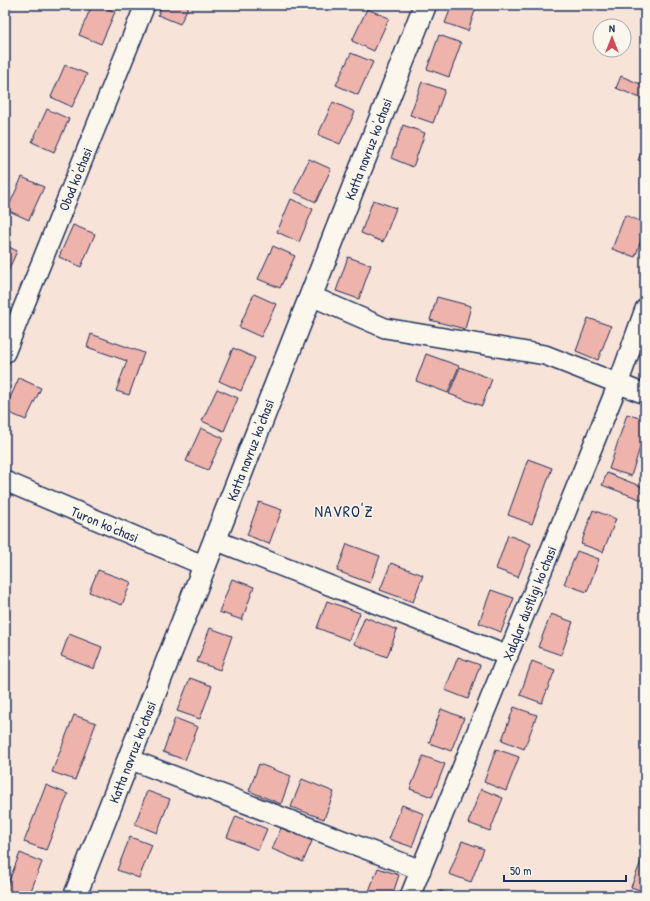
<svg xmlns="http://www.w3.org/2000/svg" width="650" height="901" font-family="'Patrick Hand',sans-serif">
	<rect width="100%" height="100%" fill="#f7e3d8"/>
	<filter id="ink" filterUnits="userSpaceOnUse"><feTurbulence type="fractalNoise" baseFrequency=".025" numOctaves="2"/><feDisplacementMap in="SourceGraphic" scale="8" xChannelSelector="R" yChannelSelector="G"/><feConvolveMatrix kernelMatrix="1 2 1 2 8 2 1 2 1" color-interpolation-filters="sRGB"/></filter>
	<g filter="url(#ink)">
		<path fill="#eeb3ab" stroke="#1b2f5e" d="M 92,5 L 100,5 L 115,12 L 101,44 L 79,35 Z
			M 162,5 L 189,5 L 180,24 L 158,15 Z
			M 452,5 L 477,5 L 468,31 L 445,23 Z
			M 367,9 L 389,18 L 374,51 L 352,41 Z
			M 439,35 L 461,43 L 449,77 L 427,69 Z
			M 351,53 L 373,62 L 358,95 L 336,85 Z
			M 65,65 L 87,74 L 72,107 L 51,97 Z
			M 621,76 L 645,86 L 645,100 L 616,88 Z
			M 422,82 L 445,90 L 433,123 L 410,115 Z
			M 333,102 L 355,112 L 340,144 L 318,135 Z
			M 47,109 L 69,119 L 54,152 L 32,142 Z
			M 403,125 L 425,133 L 413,167 L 391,158 Z
			M 645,145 L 645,163 L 638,160 Z
			M 309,159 L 331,169 L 316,202 L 294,192 Z
			M 22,177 L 44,187 L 29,220 L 7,210 Z
			M 291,199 L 313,209 L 299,242 L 277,232 Z
			M 373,200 L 396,208 L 383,242 L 361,233 Z
			M 625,215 L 645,223 L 645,229 L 635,257 L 612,249 Z
			M 73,225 L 95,234 L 81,267 L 59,257 Z
			M 5,245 L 17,251 L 5,278 Z
			M 273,246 L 295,256 L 280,288 L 258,279 Z
			M 348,257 L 371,265 L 359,299 L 336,291 Z
			M 254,294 L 276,304 L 261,337 L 239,327 Z
			M 437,297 L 471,306 L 465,329 L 430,320 Z
			M 588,318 L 611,326 L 598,360 L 576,351 Z
			M 91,334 L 144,353 L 129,395 L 116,391 L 127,361 L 87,347 Z
			M 233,348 L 255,358 L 241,391 L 219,381 Z
			M 426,354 L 459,366 L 448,393 L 416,381 Z
			M 460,367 L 492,379 L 482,406 L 449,394 Z
			M 19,378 L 41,388 L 26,420 L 5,411 L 5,409 Z
			M 217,389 L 238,398 L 224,431 L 202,421 Z
			M 627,414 L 645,420 L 645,432 L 631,476 L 609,469 Z
			M 201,428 L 223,438 L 208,470 L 186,461 Z
			M 528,459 L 552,468 L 532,524 L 508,515 Z
			M 607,473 L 645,488 L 645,501 L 602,485 Z
			M 259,502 L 282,510 L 269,544 L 247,535 Z
			M 593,510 L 616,519 L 603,552 L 581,544 Z
			M 508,535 L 531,544 L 518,577 L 496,569 Z
			M 347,544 L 380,556 L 370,583 L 337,571 Z
			M 577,551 L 599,559 L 587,592 L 564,584 Z
			M 391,563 L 423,575 L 413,602 L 380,590 Z
			M 98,570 L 131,582 L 122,605 L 89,592 Z
			M 232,579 L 254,587 L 242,620 L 219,612 Z
			M 491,590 L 514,598 L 501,632 L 479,623 Z
			M 327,601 L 360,613 L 349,640 L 317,628 Z
			M 551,614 L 573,622 L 561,655 L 538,647 Z
			M 365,617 L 397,630 L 387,657 L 354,644 Z
			M 210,628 L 232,636 L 220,670 L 197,662 Z
			M 69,634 L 102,647 L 94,669 L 61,656 Z
			M 458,657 L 480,665 L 468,699 L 445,690 Z
			M 532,661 L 555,670 L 542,703 L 520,695 Z
			M 190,678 L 212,686 L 200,719 L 177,711 Z
			M 514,707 L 537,715 L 524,749 L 502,740 Z
			M 441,709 L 464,718 L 451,751 L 429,743 Z
			M 74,715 L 96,723 L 75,780 L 52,772 Z
			M 175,718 L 198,727 L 185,760 L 163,752 Z
			M 496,749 L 519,757 L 506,791 L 484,782 Z
			M 423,756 L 445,764 L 432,797 L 410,789 Z
			M 259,764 L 291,776 L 281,804 L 249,791 Z
			M 302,779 L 334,792 L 324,819 L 291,807 Z
			M 46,785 L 68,794 L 46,850 L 24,842 Z
			M 481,789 L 503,798 L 490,831 L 468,823 Z
			M 147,791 L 170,799 L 157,833 L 135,824 Z
			M 402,805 L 424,814 L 412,847 L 389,839 Z
			M 236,816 L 267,829 L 258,850 L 227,837 Z
			M 281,828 L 312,841 L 303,862 L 272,849 Z
			M 130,837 L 152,845 L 139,878 L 117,870 Z
			M 462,841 L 484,849 L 471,882 L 449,874 Z
			M 20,853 L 42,862 L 29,896 L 5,896 L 5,891 Z
			M 644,854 L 645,854 L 645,892 L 631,887 Z
			M 378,868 L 399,875 L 392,896 L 385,896 L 369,891 Z
			M 364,891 L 376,896 L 363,896 Z
			M 440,891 L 455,896 L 438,896 Z"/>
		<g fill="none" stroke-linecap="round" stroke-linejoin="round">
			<defs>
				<path id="street" d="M 311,296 L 385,328 L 545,355 L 645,394
					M 5,353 L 145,5
					M 5,481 L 205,566
					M 215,540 L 508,656
					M 129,759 L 421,870
					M 410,896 L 618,384 L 645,309"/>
				<path id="secondary" d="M 75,896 L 425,5"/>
			</defs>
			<use href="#street" stroke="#1b2f5e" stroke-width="22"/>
			<use href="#secondary" stroke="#1b2f5e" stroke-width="25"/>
			<use href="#street" stroke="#fbf7ec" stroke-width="19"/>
			<use href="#secondary" stroke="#fbf7ec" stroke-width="22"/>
		</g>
	</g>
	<g text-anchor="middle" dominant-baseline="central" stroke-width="3" stroke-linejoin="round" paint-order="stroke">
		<g font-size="14" fill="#1b2f5e" stroke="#fbf7ec">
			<text transform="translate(368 149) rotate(-69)">Katta navruz ko'chasi</text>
			<text transform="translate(75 179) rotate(-68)">Obod ko'chasi</text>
			<text transform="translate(250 450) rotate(-69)">Katta navruz ko'chasi</text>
			<text transform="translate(105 524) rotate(23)">Turon ko'chasi</text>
			<text transform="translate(529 603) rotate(-68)">Xalqlar dustligi ko'chasi</text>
			<text transform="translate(132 752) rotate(-69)">Katta navruz ko'chasi</text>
		</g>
		<g font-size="16" letter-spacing="1" fill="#1b2f5e" stroke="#fbf7ec">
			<text x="344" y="511">NAVRO'Z</text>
		</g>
	</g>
	<rect width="650" height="901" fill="none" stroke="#fbf7ec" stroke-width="20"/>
	<rect x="10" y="10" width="630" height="881" fill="none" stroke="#1b2f5e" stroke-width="1.5" filter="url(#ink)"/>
	<g transform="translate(612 38)"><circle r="19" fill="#fbf7ec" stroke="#a1a7b3"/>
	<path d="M0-3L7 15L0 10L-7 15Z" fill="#d1495b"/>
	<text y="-6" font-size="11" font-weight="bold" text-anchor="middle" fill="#1b2f5e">N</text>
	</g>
	<path d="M504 875v6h122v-6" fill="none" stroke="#1b2f5e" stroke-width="2"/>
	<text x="510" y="875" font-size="12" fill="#1b2f5e" stroke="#fbf7ec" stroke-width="3" paint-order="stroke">50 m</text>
</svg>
